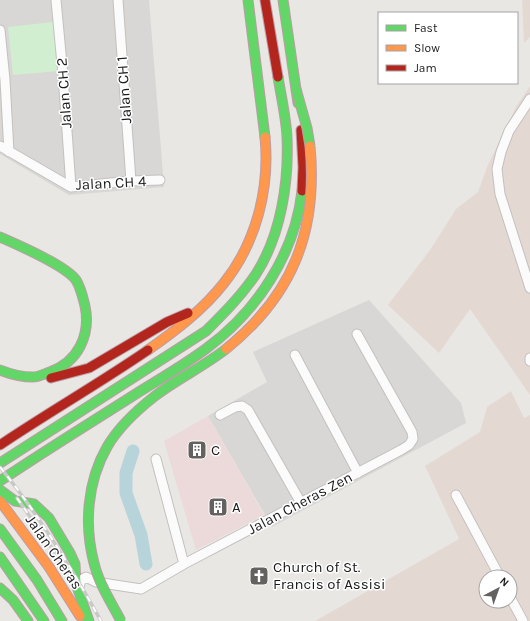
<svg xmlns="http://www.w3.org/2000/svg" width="530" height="621" font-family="Karla,sans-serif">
	<rect width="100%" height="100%" fill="#e9e7e3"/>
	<path fill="#d8d7d5" d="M 0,0 L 149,0 L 164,187 L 69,195 L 0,154 Z
		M 369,300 L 461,403 L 466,423 L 272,527 L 208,416 L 267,382 L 253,352 Z"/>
	<path fill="#ebdad9" d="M 208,416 L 264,515 L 196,550 L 164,441 Z"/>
	<path fill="#e4d8d3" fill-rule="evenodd" d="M 522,0 L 530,0 L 530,37 L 524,43 Z
		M 530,86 L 530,395 L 470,309 L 439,353 L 388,305 L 430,250 L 456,209 L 478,192 L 487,167 L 516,107 Z
		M 511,391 L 524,418 L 530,415 L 530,621 L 315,621 L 459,539 L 425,466 L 480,432 L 487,407 ZM 486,577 L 510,577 L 510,601 L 486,601 Z"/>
	<path fill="#d1efd0" d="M 53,22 L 58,71 L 13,75 L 8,27 Z"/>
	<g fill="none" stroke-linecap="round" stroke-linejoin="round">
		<path stroke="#b7d4db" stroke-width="13" d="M 133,451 L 126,473 L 126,493 L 141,535 L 146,564"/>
		<defs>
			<path id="street" d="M 56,0 L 63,75 L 71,187
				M 118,0 L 131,181
				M 0,30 L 5,80 L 9,152
				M 530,99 L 509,131 L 501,152 L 497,169 L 500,194 L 530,288
				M 0,146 L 71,187 L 131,181 L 160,180
				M 295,355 L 358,473
				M 530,358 L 530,361
				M 220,415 L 235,407 L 242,406 L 248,410 L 301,503
				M 156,459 L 184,564
				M 456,495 L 500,577
				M 79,587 L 81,580 L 86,577 L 96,582 L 141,589 L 184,564 L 401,450 L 409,445 L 413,439 L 412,432 L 357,334
				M 510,597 L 523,621"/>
			<path id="fast" d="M 248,0 L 265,137
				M 283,0 L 298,103
				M 0,237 C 18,245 65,265 76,280 C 81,288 83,298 85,306 C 91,335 78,362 50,372 C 44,374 38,377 33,377 C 21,377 10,374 0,370
				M 0,463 L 206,331 C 224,313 242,295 256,274 C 281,235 289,182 287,137 C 286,117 281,96 278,77
				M 0,481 C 43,452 87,425 131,397 C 156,381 183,366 207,348 C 257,311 295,254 302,191
				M 0,490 L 15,501 L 34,504 L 49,518 L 70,553 L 75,564 L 76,584 L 89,621
				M 0,529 L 37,580 L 62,621
				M 0,557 L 44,621
				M 0,588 L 13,600 L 28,621"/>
			<path id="slow" d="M 148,350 C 175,331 203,310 224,283 C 256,243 270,189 265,137
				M 0,501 L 49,567 L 80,616"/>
			<path id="jam" d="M 265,0 L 278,77
				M 301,130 L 303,167 L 302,191
				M 51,378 L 89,368 L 167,322 L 188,313
				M 0,445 C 49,412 100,383 148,350"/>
		</defs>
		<use href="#street" stroke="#c2c1bf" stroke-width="11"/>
		<use href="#fast" stroke="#bc9da6" stroke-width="11"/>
		<use href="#slow" stroke="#bc9da6" stroke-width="11"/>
		<use href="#jam" stroke="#bc9da6" stroke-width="11"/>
		<use href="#street" stroke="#fcfbfb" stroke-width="9"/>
		<use href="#fast" stroke="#63d668" stroke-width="9"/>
		<use href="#slow" stroke="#ff974d" stroke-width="9"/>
		<use href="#jam" stroke="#b3261e" stroke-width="9"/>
		<defs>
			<path id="rail" d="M 0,467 C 39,515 71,567 101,621
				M 17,498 L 56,554"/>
		</defs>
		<use href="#rail" stroke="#c9c8c8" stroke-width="3.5"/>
		<use href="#rail" stroke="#fff" stroke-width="2" stroke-dasharray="6" stroke-linecap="butt"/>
		<defs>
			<path id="fast-bridge" d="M 296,89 L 307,128 L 310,146
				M 121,621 C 111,602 99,584 94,563 C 84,525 87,482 107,447 C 118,428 137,410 155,396 C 177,379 203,367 226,349"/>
			<path id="slow-bridge" d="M 226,349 C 293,295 318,231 310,146"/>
		</defs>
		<use href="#fast-bridge" stroke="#bc9da6" stroke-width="11" stroke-linecap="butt"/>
		<use href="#slow-bridge" stroke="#bc9da6" stroke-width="11" stroke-linecap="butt"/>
		<use href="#fast-bridge" stroke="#63d668" stroke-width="9"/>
		<use href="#slow-bridge" stroke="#ff974d" stroke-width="9"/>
	</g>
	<defs>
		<symbol id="building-square" viewBox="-11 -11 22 22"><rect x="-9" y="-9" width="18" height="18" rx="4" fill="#636261" stroke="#fff"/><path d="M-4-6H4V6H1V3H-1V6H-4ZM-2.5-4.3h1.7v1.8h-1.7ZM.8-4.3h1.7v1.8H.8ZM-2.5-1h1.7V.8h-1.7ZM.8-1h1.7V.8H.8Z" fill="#fff"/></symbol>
		<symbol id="church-square" viewBox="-11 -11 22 22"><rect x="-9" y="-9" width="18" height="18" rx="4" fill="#636261" stroke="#fff"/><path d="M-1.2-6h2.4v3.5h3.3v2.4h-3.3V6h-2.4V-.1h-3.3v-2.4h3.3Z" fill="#fff"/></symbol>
	</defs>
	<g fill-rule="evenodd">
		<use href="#building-square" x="186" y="439" width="22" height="22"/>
		<use href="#building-square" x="207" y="496" width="22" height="22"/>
		<use href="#church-square" x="248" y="565" width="22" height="22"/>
	</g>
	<g text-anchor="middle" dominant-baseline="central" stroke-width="3" stroke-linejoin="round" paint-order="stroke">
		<g font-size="15" fill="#1b1b1b" stroke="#fff">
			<text transform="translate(124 90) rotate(-94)">Jalan CH 1</text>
			<text transform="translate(64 93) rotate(-94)">Jalan CH 2</text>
			<text transform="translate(111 183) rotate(-3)">Jalan CH 4</text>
			<text transform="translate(300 503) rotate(-28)">Jalan Cheras Zen</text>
			<text transform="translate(54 552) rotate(55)">Jalan Cheras</text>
		</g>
		<g font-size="15" fill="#1b1b1b" stroke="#fff" text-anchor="start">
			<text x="211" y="450">C</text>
			<text x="232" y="507">A</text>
			<text x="273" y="567">Church of St.<tspan x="273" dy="17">Francis of Assisi</tspan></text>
		</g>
	</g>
	<rect x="378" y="12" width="140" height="72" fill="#ffffff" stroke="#a4a4a4"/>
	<rect x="386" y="25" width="20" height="6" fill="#63d668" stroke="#a4a4a4"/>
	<text x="414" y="32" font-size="12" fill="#1b1b1b">Fast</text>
	<rect x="386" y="45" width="20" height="6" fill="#ff974d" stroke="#a4a4a4"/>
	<text x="414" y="52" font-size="12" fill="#1b1b1b">Slow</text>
	<rect x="386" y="65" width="20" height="6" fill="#b3261e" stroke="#a4a4a4"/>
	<text x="414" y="72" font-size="12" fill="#1b1b1b">Jam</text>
	<g transform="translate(498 589) rotate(41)"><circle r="19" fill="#ffffff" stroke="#a4a4a4"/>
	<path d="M0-3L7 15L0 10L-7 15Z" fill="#636261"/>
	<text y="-6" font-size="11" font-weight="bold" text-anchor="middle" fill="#1b1b1b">N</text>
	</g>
</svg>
